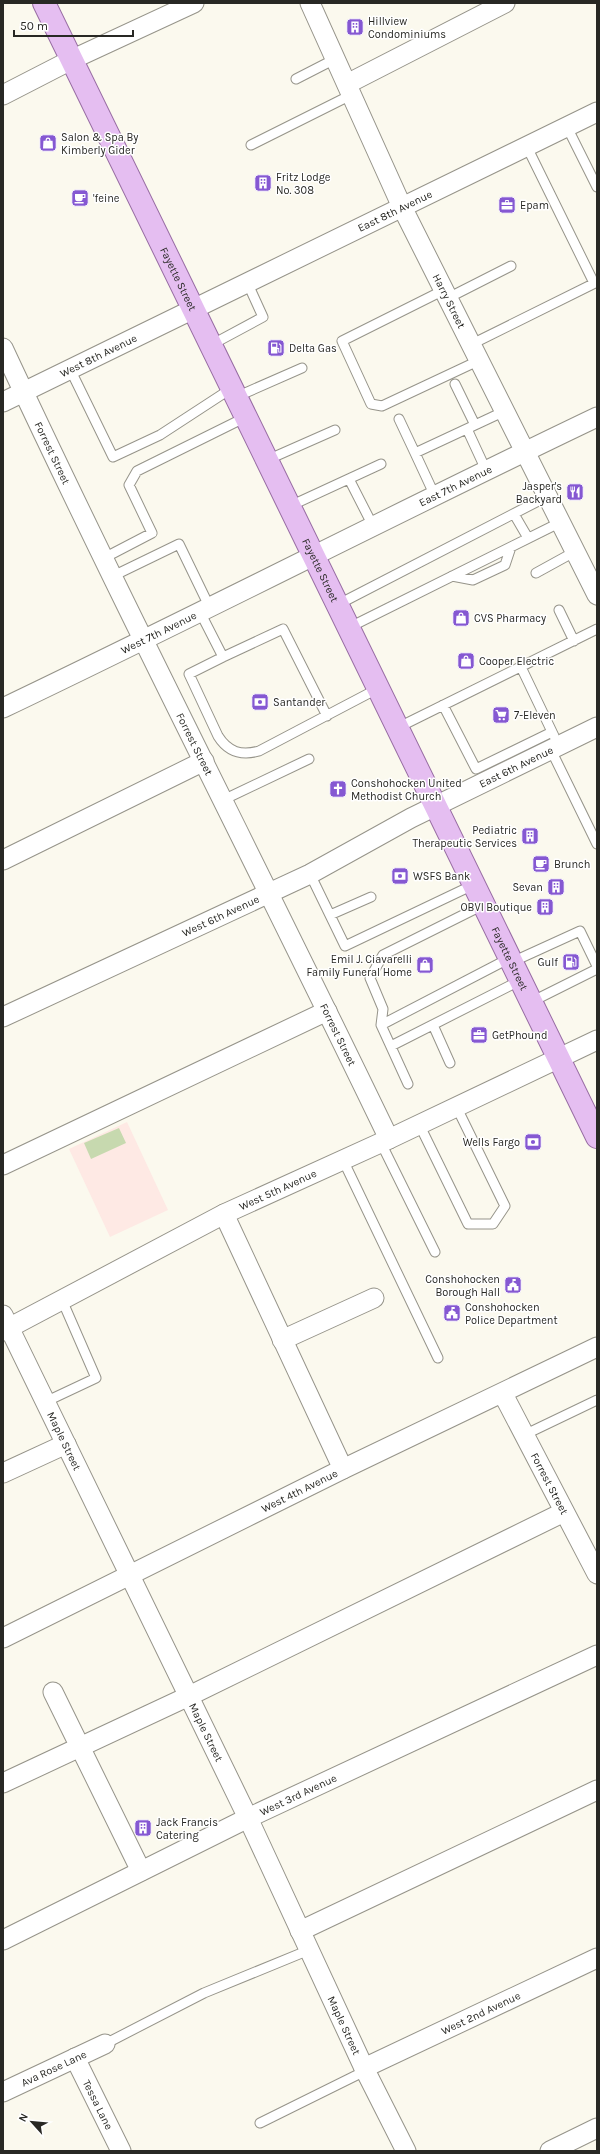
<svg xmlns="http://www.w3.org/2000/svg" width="600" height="2154" font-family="Karla,sans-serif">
	<rect width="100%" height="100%" fill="#fbf9ee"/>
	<path fill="#fee9e4" d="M 127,1122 L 168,1210 L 110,1237 L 69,1149 Z"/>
	<path fill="#c7d9af" d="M 119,1128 L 126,1143 L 91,1159 L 84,1143 Z"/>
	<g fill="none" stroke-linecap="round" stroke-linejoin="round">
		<defs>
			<path id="service" d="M 296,79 L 335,59
				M 567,127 L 597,187
				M 251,145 L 351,95
				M 527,147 L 594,283
				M 444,290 L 342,341 L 371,404 L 382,406 L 480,360
				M 448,298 L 511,266
				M 472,344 L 597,282
				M 211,345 L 263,317 L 247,282
				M 70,369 L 113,457 L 160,435 L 232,388
				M 455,384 L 475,425
				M 236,397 L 302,368
				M 399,419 L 415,453 L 505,411
				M 467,429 L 486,470
				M 415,453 L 435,496
				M 267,460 L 335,430
				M 349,479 L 373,526
				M 290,506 L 381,464
				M 514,514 L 528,538
				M 104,558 L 152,533 L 129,485 L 137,471 L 246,417
				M 536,573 L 576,551
				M 113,576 L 179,544 L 210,608
				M 452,576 L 473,580 L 505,565 L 511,547
				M 337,605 L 548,496
				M 559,610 L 574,641
				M 200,612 L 223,657 L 189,674 L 218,736 C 228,752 241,756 259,751 L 377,689
				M 348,628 L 561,522
				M 223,657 L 283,629 L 327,716
				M 521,667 L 554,736
				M 443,705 L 476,769 L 552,732
				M 397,728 L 597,629
				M 551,750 L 597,844
				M 223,800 L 309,759
				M 310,874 L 345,946 L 473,885
				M 330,915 L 371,897
				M 512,962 L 580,931 L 597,966
				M 531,1002 L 597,969
				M 381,1025 L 510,958
				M 433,1025 L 450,1063
				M 391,1046 L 521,980
				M 408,1084 L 381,1025 L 383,1009 L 370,978 L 383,955 L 483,905
				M 419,1124 L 468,1224 L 493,1224 L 505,1206 L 456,1106
				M 381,1143 L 435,1252
				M 343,1160 L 438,1358
				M 45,1402 L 96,1378 L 62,1300
				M 524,1435 L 597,1400
				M 105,2044 L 204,1993 L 309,1950
				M 260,2123 L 365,2071"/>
			<g id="minor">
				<path id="s1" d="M 310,3 L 402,207 L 597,595"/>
				<path d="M 347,84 L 505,3"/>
				<path d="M 3,95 L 71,60 L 194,3"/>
				<path id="s2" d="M 3,348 C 127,614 262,875 389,1139"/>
				<path id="s3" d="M 3,402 L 597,112"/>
				<path id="s4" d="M 3,708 C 202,613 398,512 597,417"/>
				<path d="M 3,860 L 204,761"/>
				<path id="s5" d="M 3,1017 L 310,874 L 411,818 L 597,727"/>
				<path d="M 3,1165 L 327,1011"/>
				<path d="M 224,1214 L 343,1469"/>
				<path id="s6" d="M 3,1315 L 248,1818 L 364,2068 L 406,2151"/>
				<path id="s7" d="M 3,1331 L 224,1214 L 389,1139 L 597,1040"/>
				<path d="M 282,1340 L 374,1298"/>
				<path id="s8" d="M 503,1394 L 597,1574"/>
				<path d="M 3,1473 L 66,1444"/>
				<path id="s9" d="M 3,1638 L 343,1469 L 597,1347"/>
				<path d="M 53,1692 L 141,1871"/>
				<path d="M 3,1783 L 189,1696 L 564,1512"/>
				<path d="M 300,1931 L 597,1790"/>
				<path id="s10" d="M 3,1940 L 248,1818 L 597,1655"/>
				<path id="s11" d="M 75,2058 L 121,2151"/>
				<path id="s12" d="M 364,2068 L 597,1958"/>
				<path id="s13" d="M 3,2092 L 105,2044"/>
				<path d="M 550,2151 L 597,2128"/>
			</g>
			<g id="primary">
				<path id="s14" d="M 44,3 L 597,1137"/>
			</g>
		</defs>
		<use href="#service" stroke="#96948a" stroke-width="11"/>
		<use href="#minor" stroke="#96948a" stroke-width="21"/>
		<use href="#primary" stroke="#986da3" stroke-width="24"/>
		<use href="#service" stroke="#fff" stroke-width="9"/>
		<use href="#minor" stroke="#fff" stroke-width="19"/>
		<use href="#primary" stroke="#e5bef1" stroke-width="22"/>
	</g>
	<defs>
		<symbol id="building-square" viewBox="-11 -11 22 22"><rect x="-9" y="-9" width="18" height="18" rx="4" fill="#8558d2" stroke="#fff"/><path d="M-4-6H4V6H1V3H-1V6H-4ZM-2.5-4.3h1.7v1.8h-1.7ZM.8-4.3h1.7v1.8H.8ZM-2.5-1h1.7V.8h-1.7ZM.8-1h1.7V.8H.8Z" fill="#fff"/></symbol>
		<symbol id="shop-square" viewBox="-11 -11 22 22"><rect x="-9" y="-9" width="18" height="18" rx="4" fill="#8558d2" stroke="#fff"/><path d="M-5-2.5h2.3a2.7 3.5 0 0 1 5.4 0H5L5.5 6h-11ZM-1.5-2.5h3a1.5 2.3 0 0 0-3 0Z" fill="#fff"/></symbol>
		<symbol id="cafe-square" viewBox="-11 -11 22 22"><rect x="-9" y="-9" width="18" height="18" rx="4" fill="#8558d2" stroke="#fff"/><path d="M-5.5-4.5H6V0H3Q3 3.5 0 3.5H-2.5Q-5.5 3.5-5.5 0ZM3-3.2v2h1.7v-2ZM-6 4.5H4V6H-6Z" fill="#fff"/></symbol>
		<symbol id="office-square" viewBox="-11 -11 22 22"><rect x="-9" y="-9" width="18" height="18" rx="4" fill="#8558d2" stroke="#fff"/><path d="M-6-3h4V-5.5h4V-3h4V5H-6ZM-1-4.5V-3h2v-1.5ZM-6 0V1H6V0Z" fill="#fff"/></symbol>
		<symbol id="fuel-square" viewBox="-11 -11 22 22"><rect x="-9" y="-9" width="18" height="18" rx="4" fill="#8558d2" stroke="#fff"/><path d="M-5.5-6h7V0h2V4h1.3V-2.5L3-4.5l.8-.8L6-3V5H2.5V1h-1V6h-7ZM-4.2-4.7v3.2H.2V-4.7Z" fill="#fff"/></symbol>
		<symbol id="restaurant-square" viewBox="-11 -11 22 22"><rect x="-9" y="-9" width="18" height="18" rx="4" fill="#8558d2" stroke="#fff"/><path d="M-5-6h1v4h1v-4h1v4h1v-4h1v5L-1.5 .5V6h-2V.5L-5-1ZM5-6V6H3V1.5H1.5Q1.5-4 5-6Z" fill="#fff"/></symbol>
		<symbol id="bank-square" viewBox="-11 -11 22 22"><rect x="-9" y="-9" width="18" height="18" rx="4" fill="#8558d2" stroke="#fff"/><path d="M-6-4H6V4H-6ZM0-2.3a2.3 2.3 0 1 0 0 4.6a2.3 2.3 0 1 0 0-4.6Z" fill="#fff"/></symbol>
		<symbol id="supermarket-square" viewBox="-11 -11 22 22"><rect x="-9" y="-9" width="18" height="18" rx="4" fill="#8558d2" stroke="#fff"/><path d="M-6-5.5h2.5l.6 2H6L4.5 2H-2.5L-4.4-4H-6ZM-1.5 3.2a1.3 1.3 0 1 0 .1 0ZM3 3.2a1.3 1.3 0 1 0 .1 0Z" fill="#fff"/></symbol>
		<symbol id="church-square" viewBox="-11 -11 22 22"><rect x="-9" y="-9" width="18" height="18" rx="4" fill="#8558d2" stroke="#fff"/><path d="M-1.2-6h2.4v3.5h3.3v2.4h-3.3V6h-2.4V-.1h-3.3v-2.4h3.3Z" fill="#fff"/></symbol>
		<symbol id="civic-square" viewBox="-11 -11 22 22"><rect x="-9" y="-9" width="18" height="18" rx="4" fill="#8558d2" stroke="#fff"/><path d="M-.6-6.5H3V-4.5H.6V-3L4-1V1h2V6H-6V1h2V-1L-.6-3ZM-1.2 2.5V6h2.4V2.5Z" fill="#fff"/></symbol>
	</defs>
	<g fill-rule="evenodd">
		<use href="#building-square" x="345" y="17" width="20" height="20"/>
		<use href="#shop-square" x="38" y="133" width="20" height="20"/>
		<use href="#building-square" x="253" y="173" width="20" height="20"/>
		<use href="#cafe-square" x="70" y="188" width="20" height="20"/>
		<use href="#office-square" x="497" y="195" width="20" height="20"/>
		<use href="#fuel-square" x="266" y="338" width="20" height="20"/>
		<use href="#restaurant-square" x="565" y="482" width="20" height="20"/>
		<use href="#shop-square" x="451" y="608" width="20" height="20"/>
		<use href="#shop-square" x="456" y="651" width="20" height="20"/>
		<use href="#bank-square" x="250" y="692" width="20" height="20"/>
		<use href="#supermarket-square" x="491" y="705" width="20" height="20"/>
		<use href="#church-square" x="328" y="779" width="20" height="20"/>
		<use href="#building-square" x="520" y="826" width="20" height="20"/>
		<use href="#cafe-square" x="531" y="854" width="20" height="20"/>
		<use href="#bank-square" x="390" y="866" width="20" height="20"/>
		<use href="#building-square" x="546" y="877" width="20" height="20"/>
		<use href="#building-square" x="535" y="897" width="20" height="20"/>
		<use href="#fuel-square" x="561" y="952" width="20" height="20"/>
		<use href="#shop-square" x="415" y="955" width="20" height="20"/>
		<use href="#office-square" x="469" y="1025" width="20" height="20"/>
		<use href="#bank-square" x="523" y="1132" width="20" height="20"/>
		<use href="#civic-square" x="503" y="1275" width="20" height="20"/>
		<use href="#civic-square" x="442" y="1303" width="20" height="20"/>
		<use href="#building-square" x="133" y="1818" width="20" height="20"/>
	</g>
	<g text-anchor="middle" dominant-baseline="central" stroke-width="3" stroke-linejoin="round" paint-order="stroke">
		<g font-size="11" fill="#282824" stroke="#fff" text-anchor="start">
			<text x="368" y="21">Hillview<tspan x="368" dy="13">Condominiums</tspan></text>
			<text x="61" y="137">Salon &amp; Spa By<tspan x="61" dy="13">Kimberly Gider</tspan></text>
			<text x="276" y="177">Fritz Lodge<tspan x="276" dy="13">No. 308</tspan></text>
			<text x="93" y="198">'feine</text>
			<text x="520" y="205">Epam</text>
			<text x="289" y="348">Delta Gas</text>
			<text x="562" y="486" text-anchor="end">Jasper's<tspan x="562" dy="13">Backyard</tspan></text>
			<text x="474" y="618">CVS Pharmacy</text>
			<text x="479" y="661">Cooper Electric</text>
			<text x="273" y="702">Santander</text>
			<text x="514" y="715">7-Eleven</text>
			<text x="351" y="783">Conshohocken United<tspan x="351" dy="13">Methodist Church</tspan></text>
			<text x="517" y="830" text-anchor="end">Pediatric<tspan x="517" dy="13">Therapeutic Services</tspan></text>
			<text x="554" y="864">Brunch</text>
			<text x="413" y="876">WSFS Bank</text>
			<text x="543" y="887" text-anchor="end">Sevan</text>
			<text x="532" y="907" text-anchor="end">OBVI Boutique</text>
			<text x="412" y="959" text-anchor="end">Emil J. Ciavarelli<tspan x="412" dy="13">Family Funeral Home</tspan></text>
			<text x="558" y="962" text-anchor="end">Gulf</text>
			<text x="492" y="1035">GetPhound</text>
			<text x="520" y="1142" text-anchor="end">Wells Fargo</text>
			<text x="500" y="1279" text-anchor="end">Conshohocken<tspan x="500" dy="13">Borough Hall</tspan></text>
			<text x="465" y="1307">Conshohocken<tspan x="465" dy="13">Police Department</tspan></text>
			<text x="156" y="1822">Jack Francis<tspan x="156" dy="13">Catering</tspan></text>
		</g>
		<g font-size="11" fill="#282824" stroke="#fff">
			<text stroke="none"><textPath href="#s3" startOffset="436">East 8th Avenue</textPath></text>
			<text stroke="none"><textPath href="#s14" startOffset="307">Fayette Street</textPath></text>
			<text stroke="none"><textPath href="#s1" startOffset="329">Harry Street</textPath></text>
			<text stroke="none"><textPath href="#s3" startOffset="106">West 8th Avenue</textPath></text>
			<text stroke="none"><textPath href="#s2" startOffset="116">Forrest Street</textPath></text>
			<text stroke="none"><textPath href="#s4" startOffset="504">East 7th Avenue</textPath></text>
			<text stroke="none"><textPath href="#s14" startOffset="631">Fayette Street</textPath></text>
			<text stroke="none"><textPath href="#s4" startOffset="173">West 7th Avenue</textPath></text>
			<text stroke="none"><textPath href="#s2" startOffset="440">Forrest Street</textPath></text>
			<text stroke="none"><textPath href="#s5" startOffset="571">East 6th Avenue</textPath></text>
			<text stroke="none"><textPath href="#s5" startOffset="240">West 6th Avenue</textPath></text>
			<text stroke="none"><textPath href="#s14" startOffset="1063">Fayette Street</textPath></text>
			<text stroke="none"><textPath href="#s2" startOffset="764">Forrest Street</textPath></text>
			<text stroke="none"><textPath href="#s7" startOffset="309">West 5th Avenue</textPath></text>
			<text stroke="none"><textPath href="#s6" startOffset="140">Maple Street</textPath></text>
			<text stroke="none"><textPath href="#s8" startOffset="101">Forrest Street</textPath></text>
			<text stroke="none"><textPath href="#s9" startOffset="331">West 4th Avenue</textPath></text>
			<text stroke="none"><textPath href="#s6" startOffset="464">Maple Street</textPath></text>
			<text stroke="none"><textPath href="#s10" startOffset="329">West 3rd Avenue</textPath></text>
			<text stroke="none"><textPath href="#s12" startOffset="129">West 2nd Avenue</textPath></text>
			<text stroke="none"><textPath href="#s6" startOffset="788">Maple Street</textPath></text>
			<text stroke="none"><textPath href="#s13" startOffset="56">Ava Rose Lane</textPath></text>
			<text stroke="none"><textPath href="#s11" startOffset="52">Tessa Lane</textPath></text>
		</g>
	</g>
	<rect width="600" height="2154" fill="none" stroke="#282824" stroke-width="8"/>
	<g transform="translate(32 2122) rotate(297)" stroke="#ffffff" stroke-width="3" paint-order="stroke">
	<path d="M0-3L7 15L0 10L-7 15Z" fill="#282824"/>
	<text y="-6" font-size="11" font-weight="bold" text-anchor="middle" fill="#282824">N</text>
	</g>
	<path d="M14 30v6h119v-6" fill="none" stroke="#282824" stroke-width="2"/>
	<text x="20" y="30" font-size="12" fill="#282824" stroke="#ffffff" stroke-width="3" paint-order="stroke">50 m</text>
</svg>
